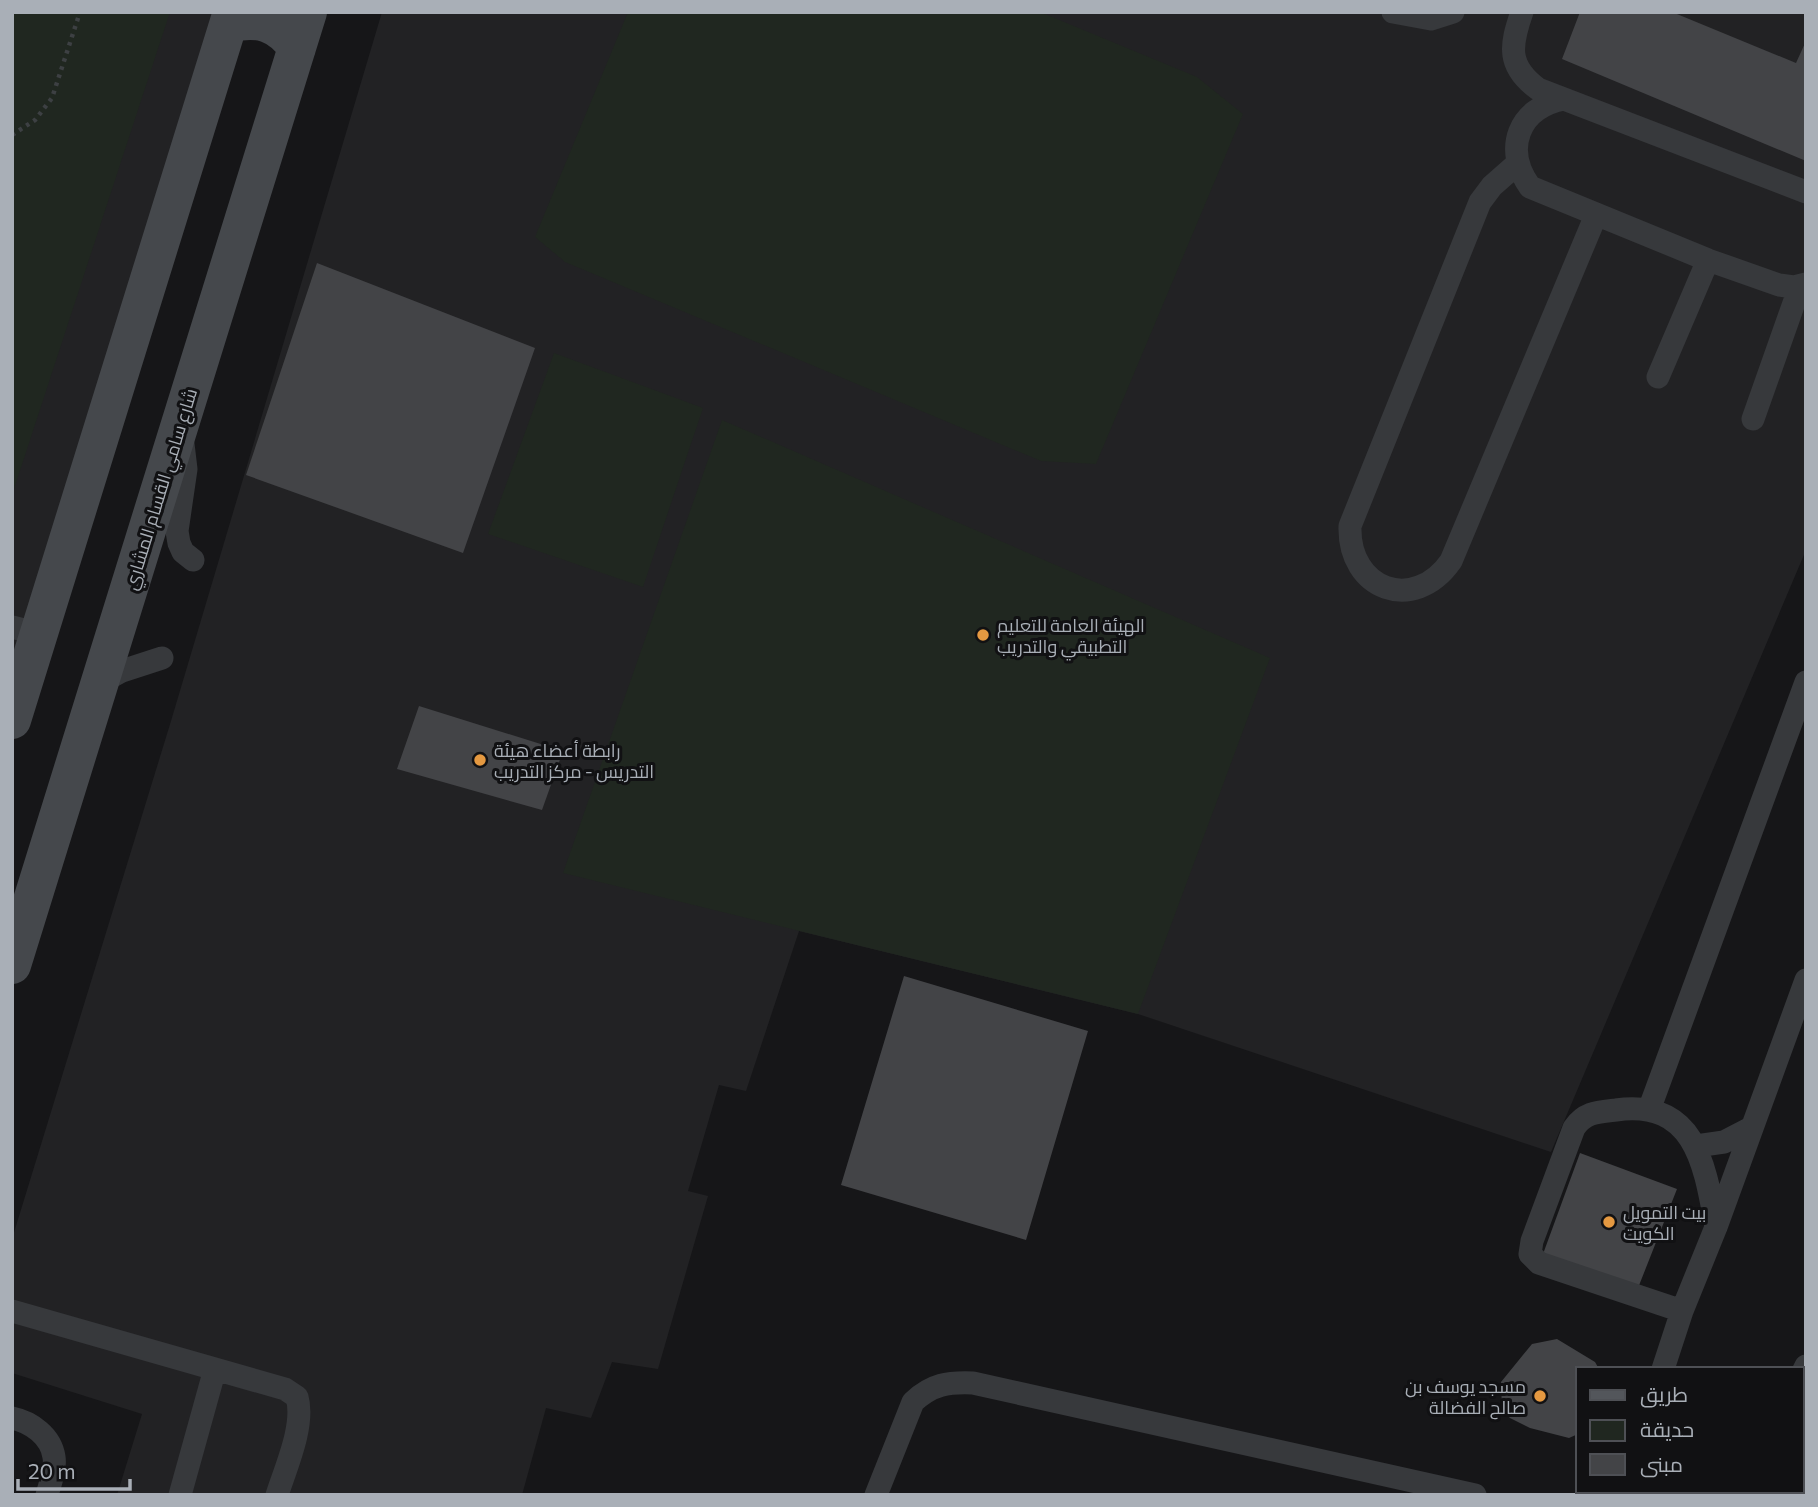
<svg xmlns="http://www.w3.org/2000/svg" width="1818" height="1507" font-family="Commissioner,Cairo,sans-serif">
	<rect width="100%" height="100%" fill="#161618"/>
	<path fill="#222224" d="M 12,12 L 230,12 L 12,719 Z
		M 382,12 L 1806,12 L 1806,550 L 1551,1152 L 1138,1014 L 799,931 L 746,1091 L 719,1085 L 688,1191 L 708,1196 L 658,1369 L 612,1362 L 591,1418 L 546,1408 L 522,1495 L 117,1495 L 142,1414 L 12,1373 L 12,1239 L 171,721 Z"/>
	<path fill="#202720" d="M 12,12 L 170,12 L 12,495 Z
		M 628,12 L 1040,12 L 1197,77 L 1243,114 L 1096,464 L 1041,461 L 565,262 L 535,237 Z
		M 554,353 L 703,408 L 643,587 L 488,534 Z
		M 722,420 L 1270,658 L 1138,1014 L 563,873 Z"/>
	<path fill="#434447" d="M 1580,12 L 1672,12 L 1796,63 L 1806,41 L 1806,161 L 1562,59 Z
		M 317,263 L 535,348 L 463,553 L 246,475 Z
		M 419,706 L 563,751 L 542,810 L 397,769 Z
		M 904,976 L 1088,1031 L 1026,1240 L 841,1185 Z
		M 1580,1153 L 1677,1189 L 1638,1288 L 1543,1254 Z
		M 1557,1339 L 1595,1362 L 1599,1369 L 1578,1369 L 1578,1434 L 1569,1438 L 1530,1428 L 1510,1418 L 1502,1410 L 1501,1382 L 1532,1344 Z"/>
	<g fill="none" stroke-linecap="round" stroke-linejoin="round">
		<path stroke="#3d4043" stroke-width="4.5" stroke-dasharray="3.5 5" stroke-linecap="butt" d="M 12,135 L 35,120 L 52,98 L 80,12"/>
		<path stroke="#37393c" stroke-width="23" d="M 1393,12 L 1431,19 L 1453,12
			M 1522,12 C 1510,46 1507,66 1538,89 L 1806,192
			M 1564,99 C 1518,108 1503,149 1530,187 L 1708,260 L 1779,285 L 1794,287 L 1806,284
			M 1517,164 L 1492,186 L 1480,202 L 1350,526 C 1348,590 1414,614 1451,561 L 1596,215
			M 1658,377 L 1708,260
			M 1753,419 L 1800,286
			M 183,444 L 186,469 L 177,531 L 179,543 L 183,552 L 193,560
			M 12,627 L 39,634
			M 100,683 L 122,671 L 162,658
			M 1649,1110 L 1806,682
			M 1696,1146 L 1724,1142 L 1751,1128
			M 12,1311 L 285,1389 L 297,1397 C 305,1425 286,1467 277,1495
			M 1682,1311 L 1539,1263 L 1530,1254 L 1532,1241 L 1574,1128 C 1585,1112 1598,1112 1616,1110 C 1696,1099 1705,1166 1716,1227
			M 1663,1369 L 1682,1311 L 1716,1227 L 1806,980
			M 1802,1374 L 1806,1366
			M 12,1418 C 31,1422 51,1436 54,1457 C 56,1469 50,1484 47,1495
			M 180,1495 L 215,1369
			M 876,1495 L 913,1402 C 932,1384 948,1382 973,1383 L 1475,1495
			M 1621,1495 L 1623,1491
			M 1747,1495 L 1749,1491"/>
		<path stroke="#45484c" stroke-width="38" d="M 229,24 C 258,16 279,23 297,48
			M 12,720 L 232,12
			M 12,965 L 308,12"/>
		<path stroke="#53565b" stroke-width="38" d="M 1802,1459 L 1806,1450
			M 1788,1495 L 1789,1491"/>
	</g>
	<g fill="#e59941" stroke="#111113" stroke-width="2.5">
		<circle cx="983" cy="635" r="7"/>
		<circle cx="480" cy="760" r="7"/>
		<circle cx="1609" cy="1222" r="7"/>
		<circle cx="1540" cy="1396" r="7"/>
	</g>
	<g text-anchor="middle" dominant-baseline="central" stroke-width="6" stroke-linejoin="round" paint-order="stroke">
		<g font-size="18" fill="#a9afb7" stroke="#111113">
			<text transform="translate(160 489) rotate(-73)">شارع سامي القسام المشاري</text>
		</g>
		<g font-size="18" fill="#a9afb7" stroke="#111113" text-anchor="start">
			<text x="997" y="625">الهيئة العامة للتعليم<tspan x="997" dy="21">التطبيقي والتدريب</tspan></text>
			<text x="494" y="750">رابطة أعضاء هيئة<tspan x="494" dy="21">التدريس - مركز التدريب</tspan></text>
			<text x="1623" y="1212">بيت التمويل<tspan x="1623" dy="21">الكويت</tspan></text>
			<text x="1526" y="1386" text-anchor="end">مسجد يوسف بن<tspan x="1526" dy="21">صالح الفضالة</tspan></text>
		</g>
	</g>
	<rect width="1818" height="1507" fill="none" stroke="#a9afb7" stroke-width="28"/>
	<rect x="1576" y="1367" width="228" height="126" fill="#111113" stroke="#4e5055" stroke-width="2"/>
	<rect x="1590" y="1390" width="35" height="10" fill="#53565b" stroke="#4e5055" stroke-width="2"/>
	<text x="1640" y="1402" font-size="21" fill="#a9afb7">طريق</text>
	<rect x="1590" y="1420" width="35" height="21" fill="#202720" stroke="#4e5055" stroke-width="2"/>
	<text x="1640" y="1437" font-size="21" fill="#a9afb7">حديقة</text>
	<rect x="1590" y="1454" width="35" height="21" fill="#434447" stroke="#4e5055" stroke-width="2"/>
	<text x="1640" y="1472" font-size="21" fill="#a9afb7">مبنى</text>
	<path d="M18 1479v10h112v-10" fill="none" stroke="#a9afb7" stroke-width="3.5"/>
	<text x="28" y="1479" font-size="21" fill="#a9afb7" stroke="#111113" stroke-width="5" paint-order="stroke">20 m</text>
</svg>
